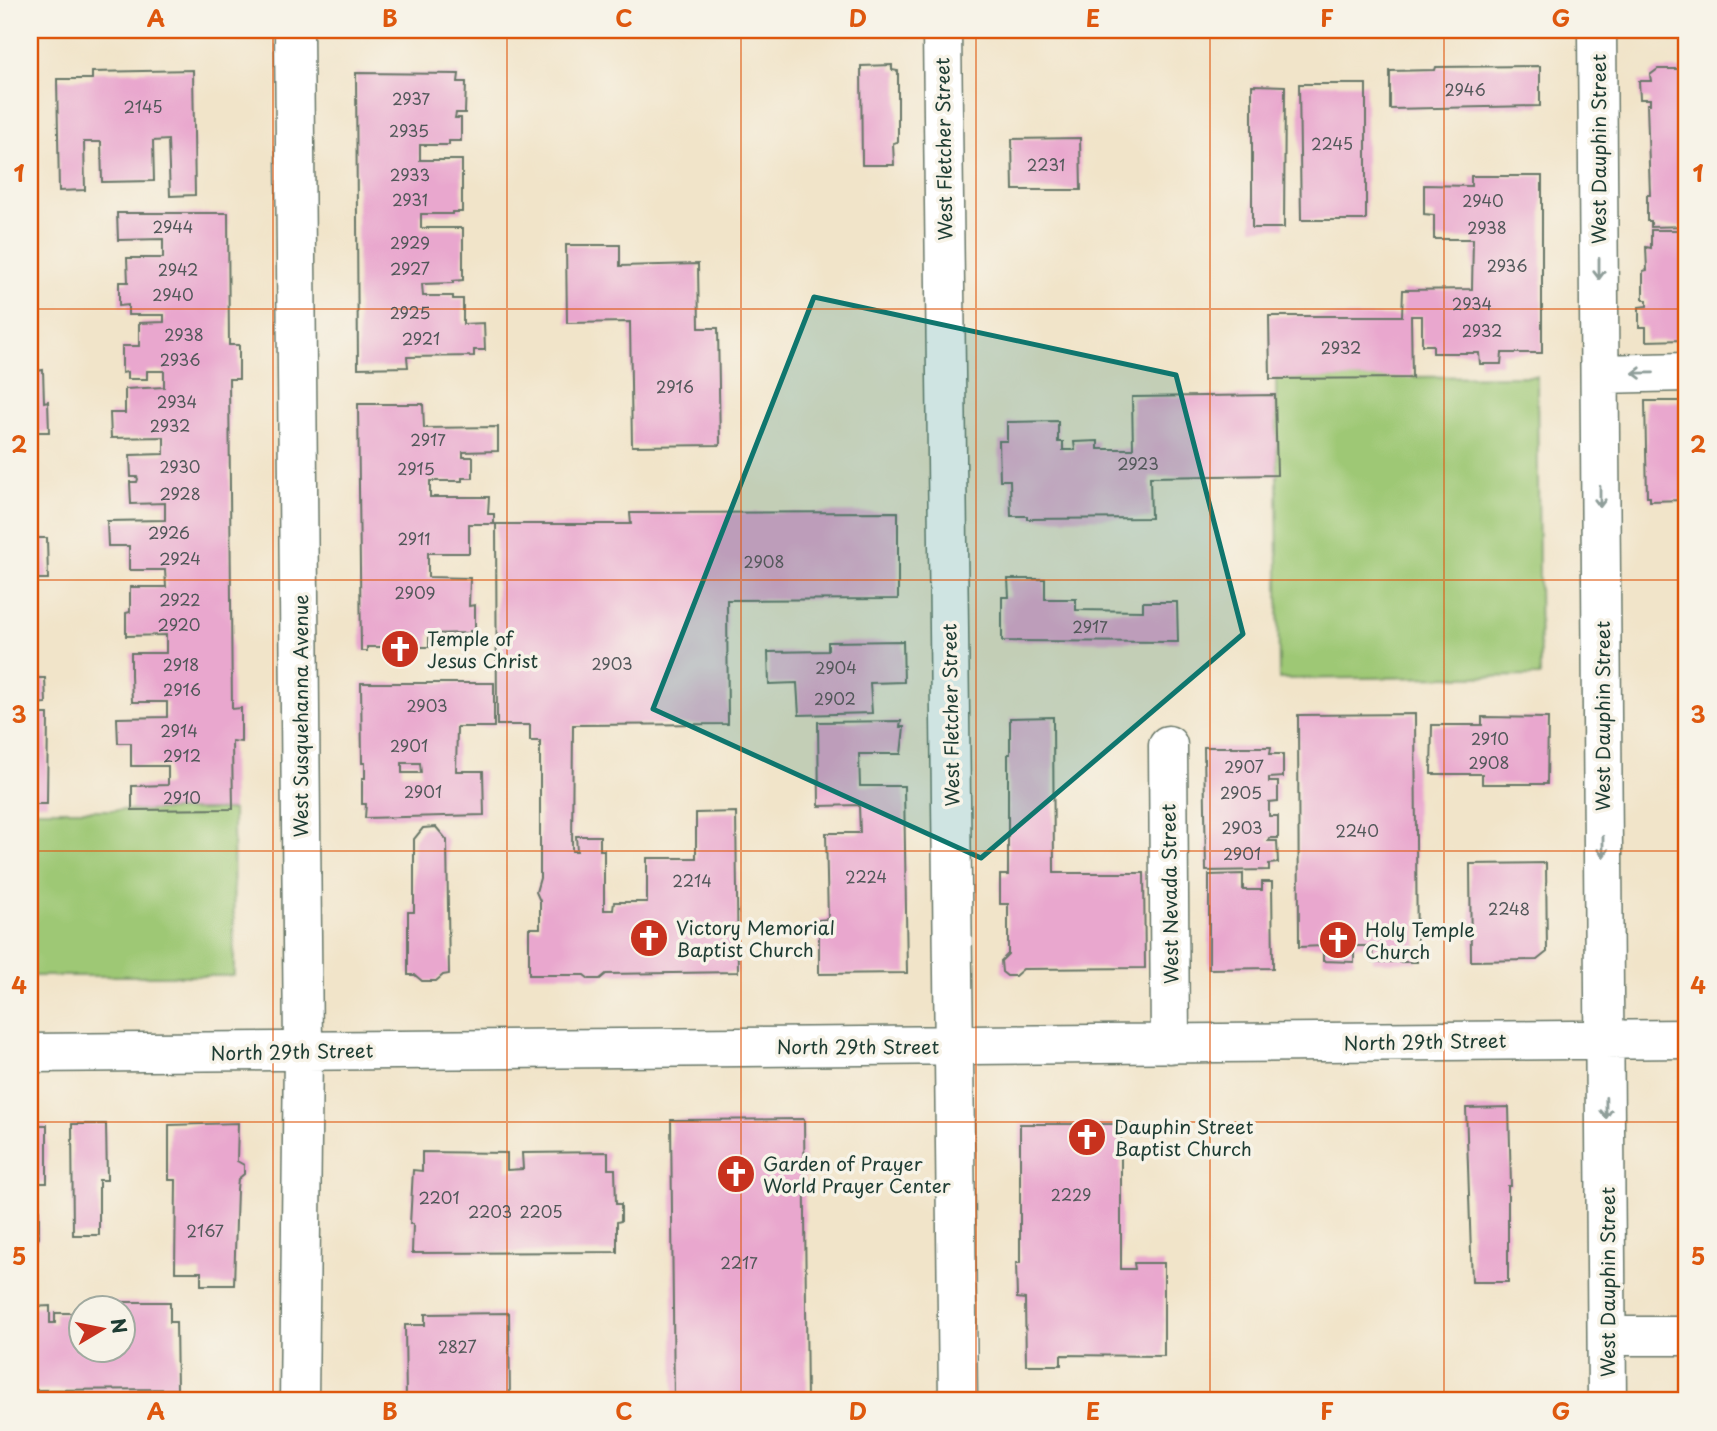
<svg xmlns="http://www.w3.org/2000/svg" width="1717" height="1431" font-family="'Playpen Sans',sans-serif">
	<rect width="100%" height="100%" fill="#f7f3e8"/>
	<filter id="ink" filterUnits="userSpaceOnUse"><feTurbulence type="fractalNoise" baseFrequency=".0143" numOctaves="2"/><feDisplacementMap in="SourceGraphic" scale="14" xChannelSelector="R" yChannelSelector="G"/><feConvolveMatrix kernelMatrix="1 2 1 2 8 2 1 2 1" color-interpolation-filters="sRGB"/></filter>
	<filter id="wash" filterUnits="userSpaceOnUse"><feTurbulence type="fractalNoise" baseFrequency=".00686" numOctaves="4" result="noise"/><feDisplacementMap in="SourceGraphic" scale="28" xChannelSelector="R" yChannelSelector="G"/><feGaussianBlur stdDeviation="1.57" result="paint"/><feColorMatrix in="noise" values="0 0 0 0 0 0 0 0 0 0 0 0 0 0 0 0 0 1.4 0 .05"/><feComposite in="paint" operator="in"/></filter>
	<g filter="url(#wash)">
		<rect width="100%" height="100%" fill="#f1e4c9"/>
		<path fill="#9ec874" stroke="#5e8254" stroke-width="2" d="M 1537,376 L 1540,676 L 1279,679 L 1276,378 Z
			M 30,810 L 233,810 L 234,976 L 30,976 Z"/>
		<g id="blocks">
			<path fill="#e9a7ce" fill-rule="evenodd" d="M 892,65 L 892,70 L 898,71 L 898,142 L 893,143 L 894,165 L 862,165 L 861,66 Z
				M 1540,66 L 1540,106 L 1390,109 L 1390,71 L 1435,70 L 1436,67 Z
				M 1658,69 L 1687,69 L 1687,226 L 1651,227 L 1651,221 L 1647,221 L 1647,195 L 1650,195 L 1647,104 L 1650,104 L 1650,99 L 1640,99 L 1639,81 L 1651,81 L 1650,75 Z
				M 193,70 L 195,195 L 170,196 L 168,140 L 153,141 L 154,181 L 102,182 L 101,142 L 84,142 L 85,190 L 59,191 L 57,79 L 92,79 L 92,72 Z
				M 356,73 L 459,74 L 458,82 L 466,82 L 465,113 L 456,113 L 455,118 L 461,118 L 461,141 L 449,141 L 449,145 L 420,145 L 420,160 L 462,160 L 462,212 L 452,212 L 452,214 L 421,214 L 421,228 L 463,228 L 463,280 L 453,281 L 453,283 L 422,284 L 423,296 L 453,296 L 453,299 L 463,299 L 463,324 L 484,323 L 485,350 L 474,350 L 474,356 L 407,357 L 408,367 L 358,368 Z
				M 1299,84 L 1366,84 L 1366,220 L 1301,220 Z
				M 1252,85 L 1285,86 L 1284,228 L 1252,228 Z
				M 1080,138 L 1081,190 L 1013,190 L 1012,139 Z
				M 1471,176 L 1542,176 L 1542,353 L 1502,353 L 1501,364 L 1480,364 L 1479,353 L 1433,353 L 1433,345 L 1422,345 L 1422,316 L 1411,316 L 1412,378 L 1270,379 L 1269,316 L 1402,316 L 1403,290 L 1472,289 L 1473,239 L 1434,239 L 1434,215 L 1424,214 L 1424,185 L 1471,186 Z
				M 117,213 L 228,213 L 229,345 L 239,345 L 239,379 L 229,379 L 232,709 L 241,708 L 241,742 L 232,741 L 233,809 L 132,810 L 132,786 L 168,785 L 168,766 L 131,766 L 131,743 L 118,743 L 117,718 L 167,717 L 167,702 L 132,702 L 131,675 L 131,653 L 166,653 L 166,635 L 126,636 L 126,613 L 130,612 L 130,587 L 166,587 L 165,570 L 129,570 L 129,546 L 108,546 L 107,521 L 165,520 L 165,503 L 131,504 L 130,482 L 137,482 L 138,479 L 137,477 L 131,477 L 130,455 L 164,454 L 164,437 L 111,438 L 110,413 L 125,413 L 125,389 L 164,387 L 164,371 L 147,371 L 147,379 L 127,379 L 127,372 L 122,373 L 122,346 L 139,346 L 139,323 L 164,322 L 164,315 L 128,315 L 128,305 L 119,306 L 119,282 L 128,282 L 127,258 L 163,258 L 163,239 L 118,240 Z
				M 30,229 L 34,229 L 35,264 L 30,264 Z
				M 1651,230 L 1683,230 L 1684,340 L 1646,341 L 1646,327 L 1639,327 L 1639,307 L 1647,306 L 1647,300 L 1643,300 L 1643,271 L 1647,270 L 1646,247 L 1651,248 Z
				M 566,245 L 620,245 L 620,266 L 698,264 L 699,328 L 718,328 L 720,445 L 632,446 L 630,322 L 567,323 Z
				M 30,341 L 36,341 L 37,371 L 43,370 L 44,402 L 48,401 L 49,432 L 30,432 Z
				M 1275,395 L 1277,475 L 1150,477 L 1151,518 L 1027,519 L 1027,516 L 1011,516 L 1010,480 L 1000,480 L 999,441 L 1007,441 L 1007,422 L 1058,421 L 1058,442 L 1063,442 L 1063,450 L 1075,450 L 1074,442 L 1098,441 L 1098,449 L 1133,449 L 1132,397 Z
				M 1645,401 L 1684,401 L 1685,500 L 1650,501 L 1650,497 L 1647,497 Z
				M 358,404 L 423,404 L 424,428 L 498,427 L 498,451 L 463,452 L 463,457 L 473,457 L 473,478 L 462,478 L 462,481 L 430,481 L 430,497 L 489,497 L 488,514 L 494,514 L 494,524 L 469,524 L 469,553 L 428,553 L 428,577 L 470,578 L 469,606 L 475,605 L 475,631 L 470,631 L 470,633 L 429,634 L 429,647 L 367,647 L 367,651 L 361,651 Z
				M 30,476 L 35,476 L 35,495 L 30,495 Z
				M 898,512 L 898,599 L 727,600 L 728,724 L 573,725 L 572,851 L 577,851 L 576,836 L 600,836 L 600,850 L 604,850 L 604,910 L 613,910 L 614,902 L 647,902 L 647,858 L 696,858 L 696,813 L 736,812 L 738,972 L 606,974 L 600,979 L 589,979 L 584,975 L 529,975 L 529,928 L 540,928 L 540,901 L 536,892 L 540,878 L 540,741 L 530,741 L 530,725 L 497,725 L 496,524 L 631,524 L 630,513 Z
				M 30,538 L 47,538 L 48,579 L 30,579 Z
				M 1008,579 L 1045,579 L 1045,599 L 1076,599 L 1076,610 L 1143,611 L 1143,602 L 1177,602 L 1178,642 L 1002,641 L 1002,597 L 1009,597 Z
				M 903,641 L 904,682 L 870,683 L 872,713 L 799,715 L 797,683 L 769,684 L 768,652 L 828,651 L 828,642 Z
				M 30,678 L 45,678 L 46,703 L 30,704 Z
				M 361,683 L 494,683 L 494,727 L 457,727 L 456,771 L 483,771 L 484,815 L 365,818 L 366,804 L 362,804 L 362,778 L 365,778 L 365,763 L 362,763 ZM 402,763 L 420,763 L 421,773 L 402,773 Z
				M 30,714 L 48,714 L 47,804 L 30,804 Z
				M 1415,714 L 1417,962 L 1373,962 L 1372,946 L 1354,946 L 1354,962 L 1323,961 L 1323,946 L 1299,947 L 1298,715 Z
				M 1053,717 L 1054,873 L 1144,873 L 1145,968 L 1023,969 L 1015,976 L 1007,976 L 1002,972 L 1001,961 L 1008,954 L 1008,904 L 1000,904 L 1000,875 L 1008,875 L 1008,754 L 1010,754 L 1010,718 Z
				M 1482,717 L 1548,718 L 1547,784 L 1482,784 L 1482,774 L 1431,774 L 1432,725 L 1482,725 Z
				M 901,721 L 900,727 L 904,727 L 901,754 L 859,754 L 860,786 L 904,786 L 907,973 L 819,974 L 819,920 L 828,919 L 826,833 L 860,833 L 859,805 L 819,806 L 818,722 Z
				M 1204,747 L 1271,747 L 1270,754 L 1283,754 L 1283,777 L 1269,778 L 1269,782 L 1278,782 L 1278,801 L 1269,802 L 1269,816 L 1278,816 L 1278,838 L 1269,838 L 1268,841 L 1277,841 L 1278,863 L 1269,864 L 1269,870 L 1206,871 Z
				M 436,827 L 447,840 L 449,974 L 443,975 L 436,981 L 422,981 L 415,975 L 408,975 L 408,912 L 414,912 L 414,839 L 423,828 Z
				M 1546,863 L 1547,952 L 1537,960 L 1471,961 L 1470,864 Z
				M 1243,874 L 1243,890 L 1262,890 L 1262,882 L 1272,882 L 1273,968 L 1209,969 L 1209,875 Z
				M 1509,1107 L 1511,1186 L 1508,1186 L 1508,1282 L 1472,1282 L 1466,1108 Z
				M 804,1119 L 807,1401 L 674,1401 L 671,1120 Z
				M 238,1123 L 237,1161 L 244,1165 L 244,1174 L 238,1179 L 237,1189 L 234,1285 L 201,1285 L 201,1272 L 175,1272 L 176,1180 L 169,1180 L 169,1125 Z
				M 72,1124 L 106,1124 L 107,1180 L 99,1180 L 99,1235 L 73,1235 Z
				M 1020,1124 L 1121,1124 L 1121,1269 L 1135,1269 L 1134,1263 L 1164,1263 L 1164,1356 L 1061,1355 L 1061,1365 L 1026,1365 L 1025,1299 L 1017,1298 L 1016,1263 L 1020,1263 Z
				M 30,1125 L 47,1125 L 47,1183 L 39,1183 L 39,1238 L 32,1248 L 30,1248 Z
				M 422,1152 L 507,1153 L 507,1170 L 523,1169 L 522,1153 L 608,1152 L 608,1169 L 615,1169 L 616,1204 L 621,1204 L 621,1221 L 617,1222 L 617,1252 L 412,1253 L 413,1224 L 410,1224 L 413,1170 L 422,1171 Z
				M 114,1302 L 170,1302 L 170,1322 L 176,1322 L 177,1389 L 30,1390 L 30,1307 L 50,1306 L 50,1323 L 55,1323 L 55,1313 L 74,1313 L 74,1324 L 80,1324 L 80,1350 L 122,1350 L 122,1308 L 114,1308 Z
				M 509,1313 L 510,1401 L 406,1401 L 405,1325 L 425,1325 L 425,1314 Z"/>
		</g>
	</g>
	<g filter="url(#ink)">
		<use href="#blocks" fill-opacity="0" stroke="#687768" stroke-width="2"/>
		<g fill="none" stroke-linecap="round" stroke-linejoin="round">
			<defs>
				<path id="minor" d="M 294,30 L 303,1050 L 299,1401
					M 942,30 L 958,1401
					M 1597,30 L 1607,1401
					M 1600,374 L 1687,372
					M 1168,745 L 1170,1044
					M 30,1053 L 1687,1039
					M 1607,1336 L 1687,1336"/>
			</defs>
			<use href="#minor" stroke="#687768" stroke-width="41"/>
			<use href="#minor" stroke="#fff" stroke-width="38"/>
		</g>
		<defs><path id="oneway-shaft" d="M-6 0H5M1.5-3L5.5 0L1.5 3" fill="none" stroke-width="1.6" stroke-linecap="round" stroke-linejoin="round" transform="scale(1.75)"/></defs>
		<g stroke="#8f9e9a">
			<use href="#oneway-shaft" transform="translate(1599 269) rotate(90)"/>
			<use href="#oneway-shaft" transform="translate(1643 373) rotate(179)"/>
			<use href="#oneway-shaft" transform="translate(1600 497) rotate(90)"/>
			<use href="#oneway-shaft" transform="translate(1603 847) rotate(90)"/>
			<use href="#oneway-shaft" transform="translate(1606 1108) rotate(89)"/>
		</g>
	</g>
	<path fill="#0f766e" fill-opacity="0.2" stroke="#0f766e" stroke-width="5" stroke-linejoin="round" d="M 814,297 L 1176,375 L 1243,634 L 981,858 L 653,709 Z"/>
	<path fill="none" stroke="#de580e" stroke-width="2" stroke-opacity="0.55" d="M 273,30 L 273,1401M 507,30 L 507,1401M 741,30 L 741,1401M 976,30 L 976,1401M 1210,30 L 1210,1401M 1444,30 L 1444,1401M 30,309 L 1687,309M 30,580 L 1687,580M 30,851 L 1687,851M 30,1122 L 1687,1122"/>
	<defs>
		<symbol id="church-disc" viewBox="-11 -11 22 22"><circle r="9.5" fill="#c8321e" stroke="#f7f3e8"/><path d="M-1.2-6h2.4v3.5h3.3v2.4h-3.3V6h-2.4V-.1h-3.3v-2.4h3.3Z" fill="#fff"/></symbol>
	</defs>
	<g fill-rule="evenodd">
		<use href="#church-disc" x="378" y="627" width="44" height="44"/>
		<use href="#church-disc" x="627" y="916" width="44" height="44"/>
		<use href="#church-disc" x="1316" y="918" width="44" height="44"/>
		<use href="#church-disc" x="1065" y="1115" width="44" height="44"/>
		<use href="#church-disc" x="714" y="1152" width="44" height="44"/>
	</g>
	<g text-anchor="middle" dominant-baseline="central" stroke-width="7" stroke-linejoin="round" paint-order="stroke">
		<g font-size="16" fill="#52585a">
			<text x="1465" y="89">2946</text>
			<text x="411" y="98">2937</text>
			<text x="143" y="106">2145</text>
			<text x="409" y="130">2935</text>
			<text x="1332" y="143">2245</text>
			<text x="1046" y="164">2231</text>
			<text x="410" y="174">2933</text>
			<text x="410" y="199">2931</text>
			<text x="1483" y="200">2940</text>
			<text x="173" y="226">2944</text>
			<text x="1487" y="227">2938</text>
			<text x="410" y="242">2929</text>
			<text x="1507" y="265">2936</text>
			<text x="410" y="268">2927</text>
			<text x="178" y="269">2942</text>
			<text x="173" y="294">2940</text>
			<text x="1472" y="303">2934</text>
			<text x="410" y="312">2925</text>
			<text x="1482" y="330">2932</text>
			<text x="184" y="334">2938</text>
			<text x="421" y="338">2921</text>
			<text x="1341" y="347">2932</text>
			<text x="180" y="359">2936</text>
			<text x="675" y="386">2916</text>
			<text x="177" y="401">2934</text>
			<text x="170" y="425">2932</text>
			<text x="428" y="439">2917</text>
			<text x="1138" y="463">2923</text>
			<text x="180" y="466">2930</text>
			<text x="416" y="468">2915</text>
			<text x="180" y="493">2928</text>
			<text x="169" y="532">2926</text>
			<text x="414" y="538">2911</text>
			<text x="180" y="558">2924</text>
			<text x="764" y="561">2908</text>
			<text x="415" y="592">2909</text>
			<text x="180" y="599">2922</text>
			<text x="179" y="624">2920</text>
			<text x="1090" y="626">2917</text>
			<text x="612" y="663">2903</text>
			<text x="181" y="664">2918</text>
			<text x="836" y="667">2904</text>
			<text x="182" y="689">2916</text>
			<text x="835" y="698">2902</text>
			<text x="427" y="705">2903</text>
			<text x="179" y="730">2914</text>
			<text x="1490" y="738">2910</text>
			<text x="409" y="745">2901</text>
			<text x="182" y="755">2912</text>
			<text x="1489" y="762">2908</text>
			<text x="1244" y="766">2907</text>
			<text x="423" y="791">2901</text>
			<text x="1241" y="792">2905</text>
			<text x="182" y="797">2910</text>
			<text x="1242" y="827">2903</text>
			<text x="1357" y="830">2240</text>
			<text x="1242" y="853">2901</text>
			<text x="866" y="876">2224</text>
			<text x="692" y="880">2214</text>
			<text x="1509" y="908">2248</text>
			<text x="1071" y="1194">2229</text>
			<text x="439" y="1197">2201</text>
			<text x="490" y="1211">2203</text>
			<text x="541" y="1211">2205</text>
			<text x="205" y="1230">2167</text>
			<text x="739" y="1262">2217</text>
			<text x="457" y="1346">2827</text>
		</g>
		<g font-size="19" fill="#1f3d34" stroke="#f7f3e8">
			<text transform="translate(943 149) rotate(-91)">West Fletcher Street</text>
			<text transform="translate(1598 149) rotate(-90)">West Dauphin Street</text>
			<text transform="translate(950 715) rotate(-91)">West Fletcher Street</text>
			<text transform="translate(300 716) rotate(-90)">West Susquehanna Avenue</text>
			<text transform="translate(1602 716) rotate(-90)">West Dauphin Street</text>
			<text transform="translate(1169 894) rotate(-91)">West Nevada Street</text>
			<text transform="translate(1425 1041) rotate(-1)">North 29th Street</text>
			<text x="858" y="1046">North 29th Street</text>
			<text transform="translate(292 1051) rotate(-1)">North 29th Street</text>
			<text transform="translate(1607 1282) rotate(-90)">West Dauphin Street</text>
		</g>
		<g font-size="19" fill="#1f3d34" stroke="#f7f3e8" text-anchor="start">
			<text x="427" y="638">Temple of<tspan x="427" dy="22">Jesus Christ</tspan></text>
			<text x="676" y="927">Victory Memorial<tspan x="676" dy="22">Baptist Church</tspan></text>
			<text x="1365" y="929">Holy Temple<tspan x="1365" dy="22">Church</tspan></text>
			<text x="1114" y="1126">Dauphin Street<tspan x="1114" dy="22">Baptist Church</tspan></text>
			<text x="763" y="1163">Garden of Prayer<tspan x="763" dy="22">World Prayer Center</tspan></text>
		</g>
	</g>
	<rect width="1717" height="1431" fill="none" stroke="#f7f3e8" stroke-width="77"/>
	<g transform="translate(102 1329) rotate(80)"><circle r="33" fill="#f7f3e8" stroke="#a1aaa0" stroke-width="2"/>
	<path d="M0-5L12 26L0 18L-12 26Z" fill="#c8321e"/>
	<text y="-10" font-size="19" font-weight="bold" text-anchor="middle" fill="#1f3d34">N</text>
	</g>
	<rect x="38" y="38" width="1640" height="1354" fill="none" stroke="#de580e" stroke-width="2.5"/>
	<g font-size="23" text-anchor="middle" font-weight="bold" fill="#de580e">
		<text x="156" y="27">A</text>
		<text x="390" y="27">B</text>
		<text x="624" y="27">C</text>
		<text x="858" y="27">D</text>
		<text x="1093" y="27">E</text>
		<text x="1327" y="27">F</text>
		<text x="1561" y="27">G</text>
		<text x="19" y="182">1</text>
		<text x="1698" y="182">1</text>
		<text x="19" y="453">2</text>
		<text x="1698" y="453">2</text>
		<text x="19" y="723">3</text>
		<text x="1698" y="723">3</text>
		<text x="19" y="994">4</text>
		<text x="1698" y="994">4</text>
		<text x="19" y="1265">5</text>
		<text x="1698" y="1265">5</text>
		<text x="156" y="1420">A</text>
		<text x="390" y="1420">B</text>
		<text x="624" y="1420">C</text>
		<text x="858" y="1420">D</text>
		<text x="1093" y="1420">E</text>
		<text x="1327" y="1420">F</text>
		<text x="1561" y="1420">G</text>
	</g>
</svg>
